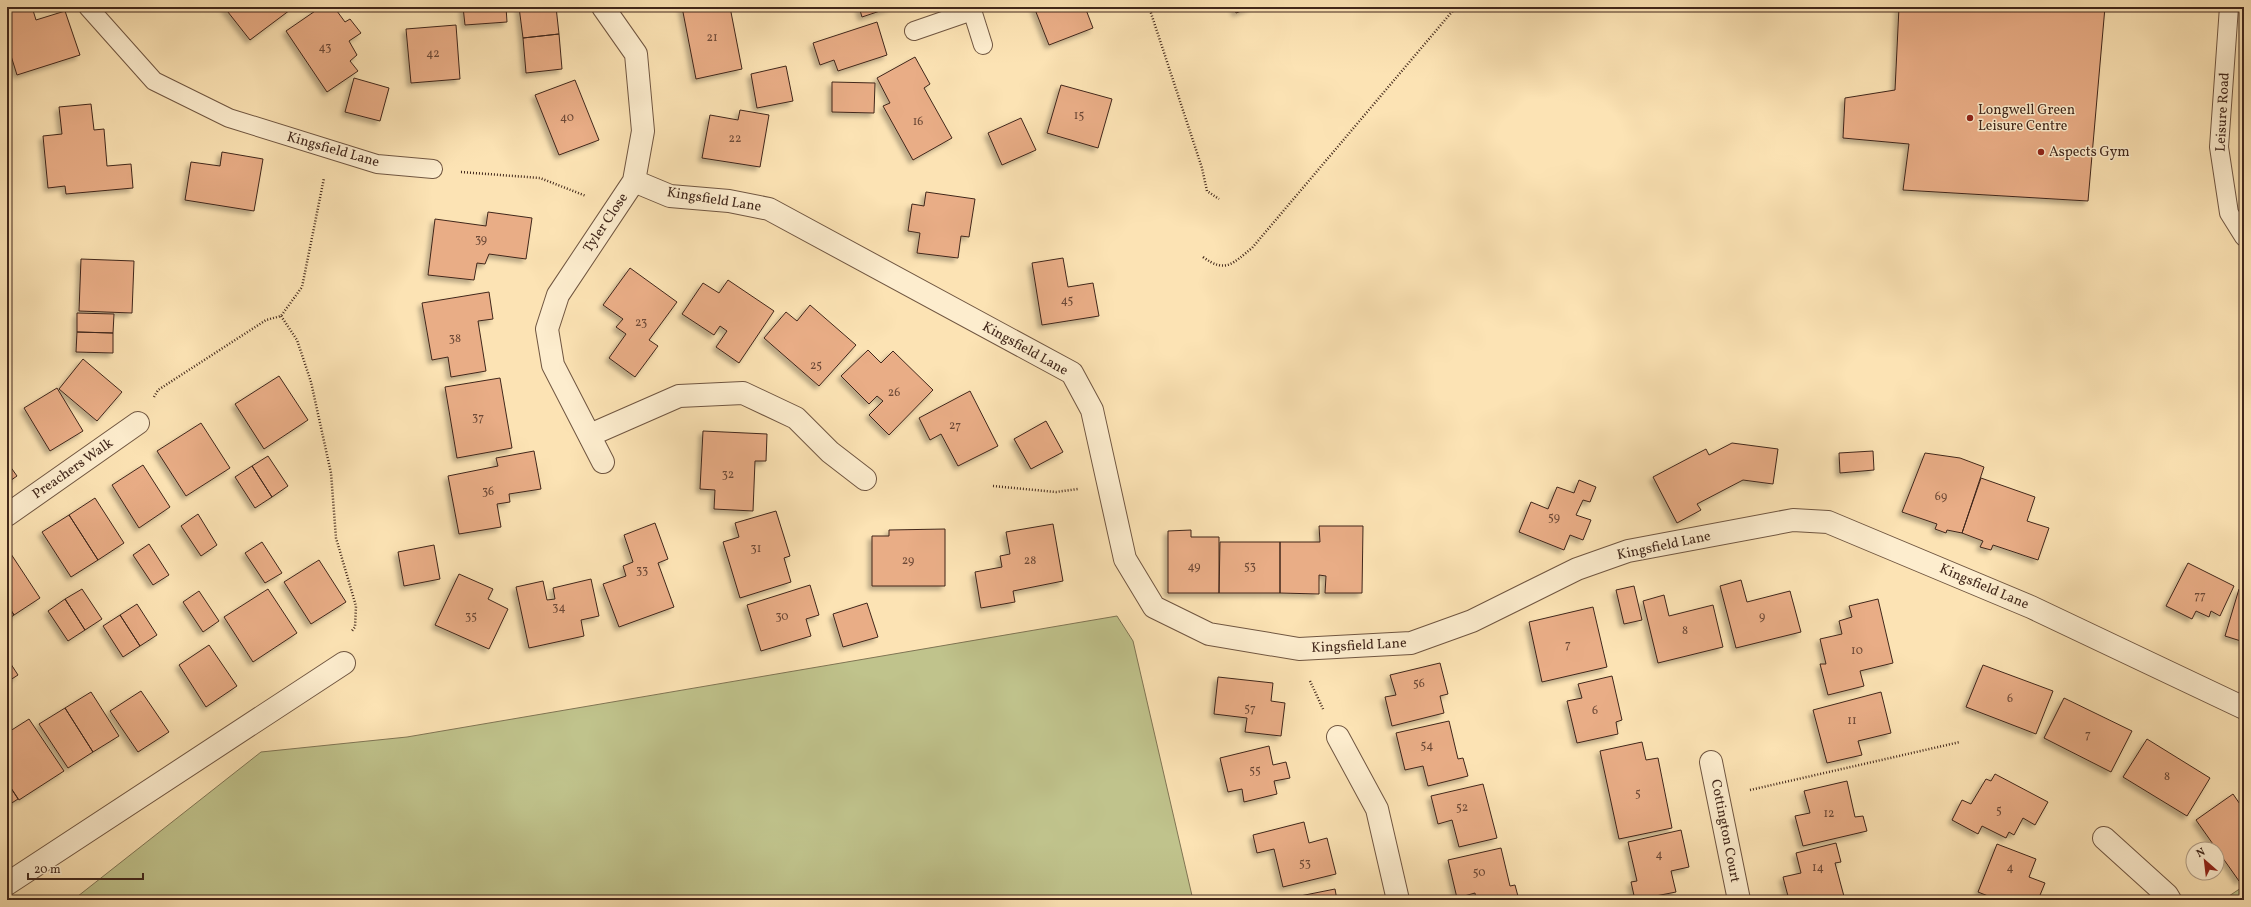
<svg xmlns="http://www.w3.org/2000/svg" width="2251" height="907" font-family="Vollkorn,serif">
	<defs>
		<filter id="shadow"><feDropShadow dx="-3.5" dy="3.5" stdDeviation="2" flood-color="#0004"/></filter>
	</defs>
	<rect width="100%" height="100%" fill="#fce3b4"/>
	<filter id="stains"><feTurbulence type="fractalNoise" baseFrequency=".005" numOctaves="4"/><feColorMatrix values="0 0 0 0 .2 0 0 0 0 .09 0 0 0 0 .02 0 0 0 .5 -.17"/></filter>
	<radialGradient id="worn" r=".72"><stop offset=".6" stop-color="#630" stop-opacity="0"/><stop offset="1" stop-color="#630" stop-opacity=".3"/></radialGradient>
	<path fill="#c0c38c" stroke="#807554" d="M 1117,616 L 1133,641 L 1193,900 L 73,900 L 261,752 L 407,737 Z
		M 2244,886 L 2244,900 L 2223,900 Z"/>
	<path fill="#e9ad86" stroke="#41271b" filter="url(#shadow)" d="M 7,7 L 32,7 L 36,20 L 65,11 L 80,55 L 17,75 L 7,43 Z
		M 224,7 L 288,7 L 290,10 L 250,40 Z
		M 321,7 L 334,7 L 345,22 L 350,19 L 361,33 L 349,41 L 357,55 L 350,61 L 358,71 L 327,92 L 286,31 Z
		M 463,7 L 506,7 L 507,22 L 465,25 Z
		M 519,7 L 556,7 L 559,34 L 523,38 Z
		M 682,7 L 730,7 L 742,69 L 696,79 Z
		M 859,7 L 892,7 L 862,17 Z
		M 1034,7 L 1085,7 L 1093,28 L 1049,45 Z
		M 1234,7 L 1252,7 L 1236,13 Z
		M 1899,7 L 2105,7 L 2088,201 L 1903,190 L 1909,144 L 1843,138 L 1845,98 L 1895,90 Z
		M 877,22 L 887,55 L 838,71 L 834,60 L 820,65 L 813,43 Z
		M 456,25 L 460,79 L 411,83 L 406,29 Z
		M 559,34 L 562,69 L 526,73 L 523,38 Z
		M 915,57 L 930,84 L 924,88 L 952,138 L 913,160 L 883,106 L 890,103 L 877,78 Z
		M 786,66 L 793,101 L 757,108 L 751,74 Z
		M 354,78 L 389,88 L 380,121 L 345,112 Z
		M 575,80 L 599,140 L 559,155 L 535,95 Z
		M 832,82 L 875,83 L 874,113 L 832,112 Z
		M 1061,85 L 1112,99 L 1098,148 L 1047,133 Z
		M 91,104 L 94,130 L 104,129 L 107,166 L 131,164 L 133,188 L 66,194 L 65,186 L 48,188 L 43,136 L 62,134 L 59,107 Z
		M 740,110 L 769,115 L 760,167 L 702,158 L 710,115 L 738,120 Z
		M 1021,118 L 1036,150 L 1002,165 L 988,133 Z
		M 222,152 L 263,159 L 254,211 L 185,200 L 191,162 L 220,166 Z
		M 926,192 L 975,199 L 969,237 L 961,236 L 958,258 L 917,253 L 920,233 L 908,231 L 912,204 L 924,206 Z
		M 488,212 L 532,218 L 526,259 L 489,254 L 485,264 L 477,263 L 474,280 L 428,275 L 435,219 L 486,226 Z
		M 1063,258 L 1068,287 L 1093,283 L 1099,316 L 1042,325 L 1032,263 Z
		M 81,259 L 134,261 L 132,313 L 79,311 Z
		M 630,268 L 677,302 L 649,340 L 658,346 L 635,377 L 609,358 L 626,334 L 616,327 L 623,319 L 603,305 Z
		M 728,280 L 774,311 L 739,363 L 716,347 L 727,331 L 720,326 L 714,335 L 682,314 L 703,283 L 719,293 Z
		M 489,292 L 493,319 L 478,321 L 486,371 L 451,377 L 448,357 L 432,360 L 422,303 Z
		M 810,305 L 856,345 L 819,386 L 764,338 L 786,312 L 797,321 Z
		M 77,313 L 114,314 L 113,333 L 77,332 Z
		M 77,332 L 113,333 L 113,353 L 76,352 Z
		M 868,350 L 881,363 L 893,351 L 933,390 L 889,435 L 869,415 L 883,401 L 877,396 L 869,404 L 841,376 Z
		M 83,359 L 122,392 L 97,421 L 59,389 Z
		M 279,376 L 308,420 L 264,449 L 235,404 Z
		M 500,378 L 512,448 L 457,458 L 445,387 Z
		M 57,388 L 83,431 L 50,451 L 24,408 Z
		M 970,391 L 998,446 L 958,466 L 941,434 L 930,440 L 919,418 Z
		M 1046,421 L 1063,452 L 1031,469 L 1014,439 Z
		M 201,423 L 230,468 L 186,496 L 157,451 Z
		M 703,431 L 767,434 L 766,461 L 755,461 L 753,511 L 714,509 L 715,490 L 700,489 Z
		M 1732,443 L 1778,449 L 1773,484 L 1743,480 L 1697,504 L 1701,510 L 1677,523 L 1653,477 L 1706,449 L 1709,455 Z
		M 534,451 L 541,489 L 509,494 L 510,502 L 497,504 L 501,527 L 459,534 L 448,476 L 498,466 L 496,458 Z
		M 1873,451 L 1874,470 L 1840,473 L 1839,453 Z
		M 1925,453 L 1960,458 L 1984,467 L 1962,533 L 1947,530 L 1946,533 L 1935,529 L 1937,524 L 1902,512 Z
		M 268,456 L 288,486 L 272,497 L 252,466 Z
		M 7,462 L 17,476 L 7,483 Z
		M 143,465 L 170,507 L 139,528 L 112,485 Z
		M 252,466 L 272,497 L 255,508 L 235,477 Z
		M 1981,478 L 2035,497 L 2027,521 L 2049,528 L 2038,560 L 1993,545 L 1991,550 L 1980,547 L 1983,541 L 1962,533 Z
		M 1579,480 L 1596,487 L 1590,502 L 1583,500 L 1576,515 L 1591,520 L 1583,540 L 1570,535 L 1564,550 L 1519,532 L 1531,502 L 1548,509 L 1557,487 L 1574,493 Z
		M 95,498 L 124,543 L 98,560 L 69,515 Z
		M 776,511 L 790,556 L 784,558 L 791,582 L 740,598 L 723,542 L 739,537 L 735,523 Z
		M 198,514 L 217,545 L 201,556 L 181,526 Z
		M 69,515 L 98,560 L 71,577 L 42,532 Z
		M 655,523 L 668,559 L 658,563 L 674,607 L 619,627 L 603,584 L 626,576 L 623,566 L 633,562 L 624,535 Z
		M 1053,524 L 1063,581 L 1013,591 L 1015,602 L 981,608 L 975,572 L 1002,567 L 1000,556 L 1010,554 L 1006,532 Z
		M 1319,526 L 1363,526 L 1362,593 L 1325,593 L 1326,576 L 1319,575 L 1319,594 L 1280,593 L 1280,542 L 1320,542 Z
		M 945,529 L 945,586 L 872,586 L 872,536 L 889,536 L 889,530 Z
		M 1191,530 L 1191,537 L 1219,537 L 1219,593 L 1168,593 L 1168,531 Z
		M 262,542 L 282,573 L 265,583 L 245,553 Z
		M 1220,542 L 1280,542 L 1280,593 L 1219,593 Z
		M 149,544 L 169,575 L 153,585 L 133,555 Z
		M 434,545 L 440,579 L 404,586 L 398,552 Z
		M 11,554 L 40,598 L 14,615 L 7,604 L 7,557 Z
		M 319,560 L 346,602 L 311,624 L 284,582 Z
		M 2188,563 L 2234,586 L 2220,616 L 2211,611 L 2209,617 L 2196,611 L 2192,619 L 2166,606 Z
		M 459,574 L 493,589 L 488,599 L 508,609 L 489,649 L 435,625 Z
		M 591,579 L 599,616 L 581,620 L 584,636 L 529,648 L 516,587 L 543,581 L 547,600 L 555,599 L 553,588 Z
		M 1741,580 L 1747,602 L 1790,591 L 1801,632 L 1736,648 L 1720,586 Z
		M 810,585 L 819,615 L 806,619 L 811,636 L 761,651 L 747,605 Z
		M 1634,586 L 1642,620 L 1624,624 L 1616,590 Z
		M 82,589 L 102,619 L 85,630 L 65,599 Z
		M 268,589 L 297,633 L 253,662 L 224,617 Z
		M 2239,589 L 2244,591 L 2244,642 L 2225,636 Z
		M 199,591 L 219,621 L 203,632 L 183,602 Z
		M 1664,595 L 1669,616 L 1713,605 L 1723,647 L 1658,663 L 1643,601 Z
		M 65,599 L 85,630 L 68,641 L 48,611 Z
		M 1878,599 L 1893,663 L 1860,671 L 1864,686 L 1828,695 L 1820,664 L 1826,664 L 1820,639 L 1842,634 L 1839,621 L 1852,617 L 1849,606 Z
		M 867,603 L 878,637 L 843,647 L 833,614 Z
		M 7,604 L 14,615 L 7,620 Z
		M 137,604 L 157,635 L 140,646 L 120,615 Z
		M 1593,607 L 1607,667 L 1542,682 L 1529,622 Z
		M 120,615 L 140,646 L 123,657 L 103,626 Z
		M 209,645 L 237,686 L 206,707 L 179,665 Z
		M 7,658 L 18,675 L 7,682 Z
		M 1440,663 L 1448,694 L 1440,696 L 1444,713 L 1392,726 L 1385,697 L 1396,695 L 1390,675 Z
		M 1983,665 L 2053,691 L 2036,734 L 1966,707 Z
		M 1612,676 L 1622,720 L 1616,722 L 1618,734 L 1577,743 L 1567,701 L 1582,698 L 1578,684 Z
		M 1218,677 L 1273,683 L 1271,701 L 1285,703 L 1281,736 L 1245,732 L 1247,718 L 1214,714 Z
		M 141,691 L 169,732 L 138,752 L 110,711 Z
		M 91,692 L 119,736 L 93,752 L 65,708 Z
		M 1881,692 L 1891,733 L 1858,741 L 1862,755 L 1827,763 L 1813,710 Z
		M 2064,698 L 2132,731 L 2111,772 L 2044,738 Z
		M 65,708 L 93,752 L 68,768 L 39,724 Z
		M 29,719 L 64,771 L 19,800 L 7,782 L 7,733 Z
		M 1449,721 L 1458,759 L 1463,758 L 1468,776 L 1428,786 L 1423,766 L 1405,770 L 1396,733 Z
		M 2147,739 L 2210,778 L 2187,816 L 2123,777 Z
		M 1642,742 L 1646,760 L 1658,758 L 1672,828 L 1619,839 L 1600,751 Z
		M 1269,746 L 1273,765 L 1286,762 L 1290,778 L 1274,781 L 1277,794 L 1244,802 L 1242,789 L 1228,792 L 1220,758 Z
		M 1995,774 L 2048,802 L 2035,825 L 2023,818 L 2014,835 L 2009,832 L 2006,838 L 1982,826 L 1978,834 L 1952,820 L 1962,800 L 1971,804 L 1986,779 L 1991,781 Z
		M 1847,781 L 1855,817 L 1863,816 L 1867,831 L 1803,846 L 1795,816 L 1810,813 L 1804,791 Z
		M 7,782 L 18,799 L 7,806 Z
		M 1483,784 L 1497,838 L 1459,847 L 1452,820 L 1438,824 L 1431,796 Z
		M 2233,794 L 2244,810 L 2244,878 L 2239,881 L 2196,820 Z
		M 1304,822 L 1309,843 L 1327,838 L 1336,874 L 1283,887 L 1274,849 L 1257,853 L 1253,835 Z
		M 1681,830 L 1689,867 L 1671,871 L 1676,892 L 1635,900 L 1631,882 L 1637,881 L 1628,842 Z
		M 1836,843 L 1841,862 L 1835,863 L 1845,900 L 1789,900 L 1783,877 L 1801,873 L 1796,853 Z
		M 1997,844 L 2036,859 L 2029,877 L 2045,883 L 2038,900 L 1998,900 L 1978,892 Z
		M 1501,848 L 1510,886 L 1515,885 L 1519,900 L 1476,900 L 1475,893 L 1457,898 L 1448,860 Z
		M 1335,889 L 1337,900 L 1296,900 L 1295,897 Z"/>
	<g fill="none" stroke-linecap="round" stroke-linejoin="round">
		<defs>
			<path id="lane" d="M 88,7 L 154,81 L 229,118 L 377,164 L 433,169
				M 971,7 L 983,45
				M 2229,7 L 2219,147 L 2229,213 L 2244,237
				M 914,31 L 972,11"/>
			<path id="street" d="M 603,7 L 636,54 L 643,131 L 634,181 L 558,295 L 547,329 L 553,365 L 603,462
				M 634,181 L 670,196 L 729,201 L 769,209 L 1072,373 L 1092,410 L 1125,559 L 1154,607 L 1209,634 L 1299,649 L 1411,643 L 1472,621 L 1577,569 L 1628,551 L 1793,520 L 1828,522 L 2031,607 L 2244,708
				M 590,435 L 679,396 L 743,393 L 796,418 L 830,452 L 865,479
				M 7,515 L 138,423
				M 1338,737 L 1377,809 L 1398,900
				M 1711,762 L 1739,900
				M 2104,838 L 2167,895 L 2170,900
				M 7,884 L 344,663"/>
		</defs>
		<use href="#lane" stroke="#705641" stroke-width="20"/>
		<use href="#street" stroke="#705641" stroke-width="24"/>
		<path stroke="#41271b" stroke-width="2.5" stroke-dasharray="1 2" stroke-linecap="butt" d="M 1149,7 L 1202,168 L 1207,191 L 1219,199
			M 461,172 L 540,178 L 586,196
			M 1203,257 C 1226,274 1233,263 1252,248 L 1456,7
			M 281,316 L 297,340 L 311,382 L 331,473 L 336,538 L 356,606 L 355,627 L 351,632
			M 154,397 L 158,390 L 266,320 L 281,316 L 302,287 L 324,178
			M 993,486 L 1056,492 L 1078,489
			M 1310,681 L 1324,711
			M 1750,790 L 1960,742"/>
		<use href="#lane" stroke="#fdedce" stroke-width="18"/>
		<use href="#street" stroke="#fdedce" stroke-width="22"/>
	</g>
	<g fill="#8f2418" stroke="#fdedce" stroke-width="1.5">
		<circle cx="1970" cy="118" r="4"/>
		<circle cx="2041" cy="152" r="4"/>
	</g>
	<g text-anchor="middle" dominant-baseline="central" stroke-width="3" stroke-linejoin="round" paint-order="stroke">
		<g font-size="12" fill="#6b4836">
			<text x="712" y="38">21</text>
			<text x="325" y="48">43</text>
			<text x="433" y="54">42</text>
			<text x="1079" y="116">15</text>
			<text x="567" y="118">40</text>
			<text x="918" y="122">16</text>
			<text x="735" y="139">22</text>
			<text x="481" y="240">39</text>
			<text x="1067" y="301">45</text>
			<text x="641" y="323">23</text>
			<text x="455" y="339">38</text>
			<text x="816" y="366">25</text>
			<text x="894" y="393">26</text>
			<text x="478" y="418">37</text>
			<text x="955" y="426">27</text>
			<text x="728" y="475">32</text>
			<text x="488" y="492">36</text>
			<text x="1941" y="497">69</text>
			<text x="1554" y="518">59</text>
			<text x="756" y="549">31</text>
			<text x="908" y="561">29</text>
			<text x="1030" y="561">28</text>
			<text x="1194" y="567">49</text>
			<text x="1250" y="567">53</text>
			<text x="642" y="571">33</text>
			<text x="2200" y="596">77</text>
			<text x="559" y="608">34</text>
			<text x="471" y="617">35</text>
			<text x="782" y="617">30</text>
			<text x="1762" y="617">9</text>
			<text x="1685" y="631">8</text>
			<text x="1568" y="645">7</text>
			<text x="1857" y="651">10</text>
			<text x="1419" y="684">56</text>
			<text x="2010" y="699">6</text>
			<text x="1250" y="709">57</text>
			<text x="1595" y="711">6</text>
			<text x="1852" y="721">11</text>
			<text x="2088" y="735">7</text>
			<text x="1427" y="746">54</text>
			<text x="1255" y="771">55</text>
			<text x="2167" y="777">8</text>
			<text x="1638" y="794">5</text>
			<text x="1462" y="808">52</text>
			<text x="1999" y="811">5</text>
			<text x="1829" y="814">12</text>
			<text x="1659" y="855">4</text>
			<text x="1305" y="864">53</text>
			<text x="1818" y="868">14</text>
			<text x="2010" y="868">4</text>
			<text x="1479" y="873">50</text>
		</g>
		<g font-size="14" fill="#41271b" stroke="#fdedce" text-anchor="start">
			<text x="1978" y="110">Longwell Green<tspan x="1978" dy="16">Leisure Centre</tspan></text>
			<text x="2049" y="152">Aspects Gym</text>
		</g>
		<g font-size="14" fill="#41271b" stroke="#fdedce">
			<text transform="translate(2223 112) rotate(-87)">Leisure Road</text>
			<text transform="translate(333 150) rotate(16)">Kingsfield Lane</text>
			<text transform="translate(714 200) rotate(9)">Kingsfield Lane</text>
			<text transform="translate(606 223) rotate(-56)">Tyler Close</text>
			<text transform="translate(1025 349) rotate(29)">Kingsfield Lane</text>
			<text transform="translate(73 469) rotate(-35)">Preachers Walk</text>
			<text transform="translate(1664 546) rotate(-12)">Kingsfield Lane</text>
			<text transform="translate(1984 587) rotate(23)">Kingsfield Lane</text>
			<text transform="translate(1359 646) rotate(-3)">Kingsfield Lane</text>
			<text transform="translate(1725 831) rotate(79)">Cottington Court</text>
		</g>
	</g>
	<rect width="2251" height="907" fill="none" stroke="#fce3b4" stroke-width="24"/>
	<rect x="8" y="8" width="2235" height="891" fill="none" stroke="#41271b" stroke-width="2"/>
	<rect x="12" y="12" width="2227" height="883" fill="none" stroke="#41271b"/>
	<g transform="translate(2205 861) rotate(332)"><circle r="19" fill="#fdedce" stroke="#b29e86"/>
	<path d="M0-3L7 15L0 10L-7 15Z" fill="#8f2418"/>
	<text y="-6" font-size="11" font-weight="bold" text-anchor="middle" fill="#41271b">N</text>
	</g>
	<path d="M28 873v6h115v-6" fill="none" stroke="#41271b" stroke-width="2"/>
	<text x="34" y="873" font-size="12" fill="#41271b" stroke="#fdedce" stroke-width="3" paint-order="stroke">20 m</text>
	<rect width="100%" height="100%" filter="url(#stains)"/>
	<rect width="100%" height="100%" fill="url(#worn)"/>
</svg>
